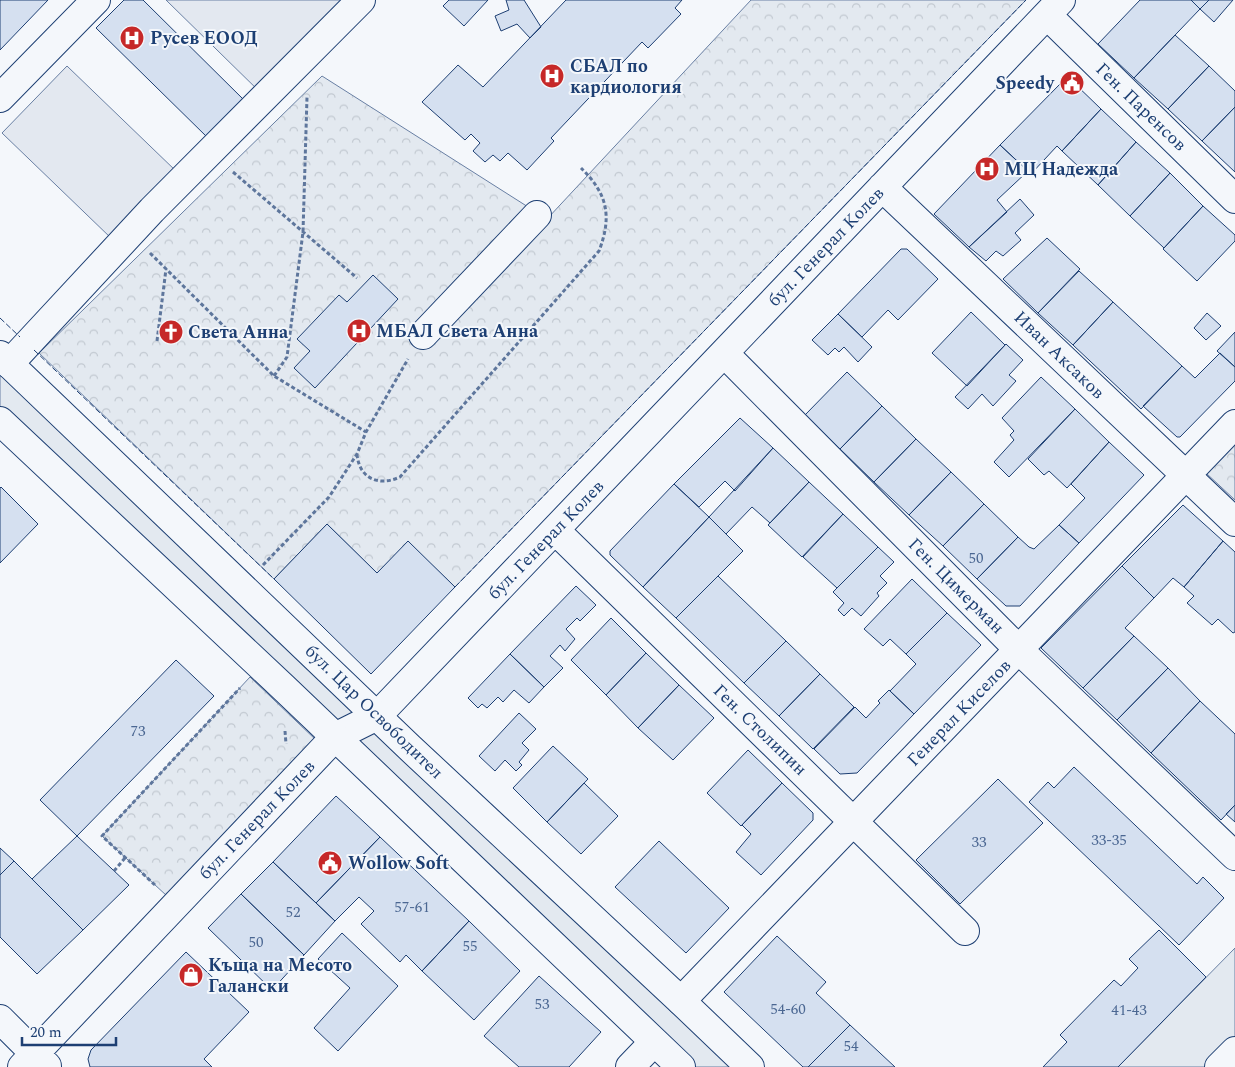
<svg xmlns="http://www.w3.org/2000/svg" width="1235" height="1067" font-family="Spectral,serif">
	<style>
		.green { fill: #e3e9f0; stroke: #687fa3 }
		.forest { fill: url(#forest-crowns); stroke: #687fa3 }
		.parking { fill: #e3e8f0; stroke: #687fa3 }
		.building { fill: #d5e0f0; stroke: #1d3f73 }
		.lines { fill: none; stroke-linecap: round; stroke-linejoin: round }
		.minor-casing { stroke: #1d3f73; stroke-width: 30 }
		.major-casing { stroke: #1d3f73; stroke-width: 30 }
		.path { stroke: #5e769c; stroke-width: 3; stroke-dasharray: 4 2.5; stroke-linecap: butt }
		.minor { stroke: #f4f7fb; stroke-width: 28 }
		.major { stroke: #f4f7fb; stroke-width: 28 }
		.fence { stroke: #1d3f73; stroke-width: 1; stroke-dasharray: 6 2.5; stroke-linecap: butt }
		.labels { text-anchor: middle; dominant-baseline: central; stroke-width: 4; stroke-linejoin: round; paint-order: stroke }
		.number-label { font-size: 15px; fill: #4b6792 }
		.poi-label { font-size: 18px; font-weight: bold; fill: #1d3f73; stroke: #f4f7fb; text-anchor: start }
		.street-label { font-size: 18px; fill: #1d3f73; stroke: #f4f7fb }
	</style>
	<defs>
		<pattern id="forest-crowns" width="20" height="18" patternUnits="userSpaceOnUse" patternTransform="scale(1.25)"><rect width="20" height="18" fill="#e3e9f0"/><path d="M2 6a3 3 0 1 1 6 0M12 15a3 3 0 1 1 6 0" fill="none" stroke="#c2c9d1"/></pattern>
	</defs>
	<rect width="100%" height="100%" fill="#f4f7fb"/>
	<!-- green -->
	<path class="green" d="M0,355l750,712h-69l-681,-646z
		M1235,948v90l-29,29h-88z"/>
	<!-- forest -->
	<path class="forest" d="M751,0h275l-571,587 -47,-45 -31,31 -50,-49 -53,55 -235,-226 283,-277 225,143z
		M1235,444v56l-29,-27z
		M250,677l67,64 -150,155 -65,-60z"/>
	<!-- parking -->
	<path class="parking" d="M166,0h195l-96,97z
		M67,66l110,106 -65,67 -110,-106z"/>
	<!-- building -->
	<path class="building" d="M0,0h48l-48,50z
		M124,0h19l103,102 -37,37 -113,-111z
		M449,0h39l-24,26 -21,-20z
		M506,0h18l17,27 -11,11 -13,-14 -16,7 -6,-15 14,-6z
		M566,0h116l-7,8 6,6 -33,34 -6,-6 -91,96 3,3 -27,29 -19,-17 -8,8 -7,-6 -8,7 -12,-11 7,-8 -9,-9 -6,6 -43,-38 36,-37 25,22z
		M1140,0h51l9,9 -66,69 -36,-34z
		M1191,0h18l-9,9z
		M1209,0h24l-19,22 -14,-13z
		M1175,35l34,31 -41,43 -34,-31z
		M1209,66l26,25v16l-33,34 -34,-32z
		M1072,81l29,28 -39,42 -5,-5 -26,28 -31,-29 61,-62z
		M1235,107v65l-33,-31z
		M1101,109l35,33 -38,43 -36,-34z
		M1136,142l34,31 -40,43 -32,-31z
		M1000,145l28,26 -31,29 10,12 -38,35 -35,-33z
		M1170,173l33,33 -39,42 -34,-32z
		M1020,199l14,16 -19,18 6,7 -18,16 -7,-5 -10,10 -17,-14z
		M1203,206l32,29v6l-38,40 -34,-32z
		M1047,238l33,31 -42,44 -35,-34z
		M901,249h6l31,30 -40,41 -10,-10 -26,27 -24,-23z
		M1079,271l34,31 -40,43 -35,-32z
		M373,275l25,24 -83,89 -21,-20 16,-17 -13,-12 42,-44 8,7z
		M1113,302l69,64 -41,43 -68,-64z
		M971,312l34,33 -38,41 -35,-33z
		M1207,313l14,13 -15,14 -12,-12z
		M838,314l34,33 -14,15 -14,-15 -5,5 -4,-4 -7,7 -16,-15z
		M1235,332v35l-18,-16z
		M1006,344l17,16 -14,15 7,6 -23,25 -11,-12 -14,15 -13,-12z
		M1220,353l15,14v14l-55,56h-3l-34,-31 39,-40 13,12z
		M847,372l35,34 -42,43 -35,-34z
		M1041,377l34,32 -66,68 -15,-15 20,-22 -4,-5 4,-4 -12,-13z
		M882,406l34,33 -42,43 -34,-33z
		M1075,409l34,33 -42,46 -18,-17 -5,4 -16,-16z
		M740,418l33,30 -38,43 -10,-10 -26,26 -25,-23z
		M916,439l35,33 -42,43 -35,-33z
		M1109,442l35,33 -65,68 -20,-18 26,-27 -14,-14z
		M773,448l36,34 -39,41 -18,-16 -26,27 -17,-17z
		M951,472l33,32 -41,42 -34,-31z
		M809,482l34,32 -41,43 -34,-32z
		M674,484l35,33 -66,70 -33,-32v-4z
		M1,487l37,37 -38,39v-75z
		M984,504l34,33 -41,42 -34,-33z
		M1183,505l40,36 -39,46 -11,-9 -19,20 -32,-32z
		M843,514l35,33 -41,41 -34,-31z
		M709,517l34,34 -67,67 -33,-31z
		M327,524l50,49 31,-32 47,46 -84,87 -97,-95z
		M1059,525l20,18 -59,63h-14l-29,-27 41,-42 11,10 5,2z
		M1223,541l12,11v80l-2,1 -15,-14 -6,6 -25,-22 7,-7 -10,-9z
		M878,547l16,15 -14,14 7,7 -10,10 2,3 -18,20 -9,-8 -8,8 -6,-6 6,-7 -11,-11z
		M1122,566l32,32 -29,30 9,8 -51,52 -42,-40z
		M718,576l68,65 -42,42 -68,-65z
		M912,579l35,34 -41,41 -16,-15 -7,7 -19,-17z
		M576,586l20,19 -16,16 -3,-3 -11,11 9,10 -10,12 -5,-6 -10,11 13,12 -19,19 -34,-33z
		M947,613l34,32 -67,69 -24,-23 26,-27 -10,-10z
		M611,618l35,35 -40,42 -35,-35z
		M1134,636l34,32 -51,52 -34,-32z
		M786,641l34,33 -41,42 -35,-33z
		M646,653l33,32 -41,43 -32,-33z
		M510,654l34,33 -15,16 -15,-13 -11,12 -5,-5 -11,11 -5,-4 -4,4 -10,-10z
		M176,660l38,36 -137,140 -37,-36z
		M1168,668l32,33 -49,52 -34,-33z
		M820,674l34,33 -41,42 -34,-33z
		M679,685l35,33 -41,42 -35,-32z
		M889,690l25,24 -57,59 -17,1 -26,-25 41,-42 11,11 14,-15 -2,-2z
		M1200,701l35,33v71l-14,15 -70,-67z
		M519,713l17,16 -14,14 7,7 -10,12 3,3 -6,6 -11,-11 -10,11 -16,-15z
		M553,746l35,33 -41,43 -34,-34z
		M748,750l34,33 -41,43 -34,-33z
		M1074,767l123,117 6,-7 21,21 -45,47 -150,-143 19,-20 6,6z
		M998,779l45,44 -83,81 -44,-44z
		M584,783l34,33 -37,38 -34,-32z
		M782,783l31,30v7l-52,55 -25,-23 15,-18 -9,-9z
		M336,796l44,41 -64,66 -43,-41z
		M1235,805v17l-9,-8z
		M77,836l52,49 -46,45 -51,-51z
		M380,837l89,84 -47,50 -16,-16 -6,7 -39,-38 13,-13 -15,-14 -24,24 -19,-18z
		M659,841l70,67 -43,45 -71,-66z
		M0,848l14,13 -14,14z
		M14,861l69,69 -46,44 -37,-37v-62z
		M273,862l62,59 -31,34 -63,-61z
		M241,894l63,61 -32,35 -64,-62z
		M469,921l51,50 -46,49 -52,-49z
		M1159,930l47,47 -88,90h-75l24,-25 -7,-7 54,-55 7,6 17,-18 -9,-9z
		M342,933l56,53 -60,65 -24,-23 36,-40 -32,-29z
		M777,936l49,46 -10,11 34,32 -42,42h-5l-79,-75z
		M186,952l63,60 -45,47 8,8h-122l-2,-8 3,-9z
		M539,976l62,56 -32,35h-50l-35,-31z
		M850,1025l45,42h-87z"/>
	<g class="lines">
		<defs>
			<path id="minor" d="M1047,15l188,184
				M0,98l96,-98
				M882,187l353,335
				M423,335l114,-120
				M724,353l295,297 216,206
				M9,364l143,-154 209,-210
				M555,530l410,401
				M681,1001l554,-577
				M0,1019l47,47
				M22,1067l313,-330 42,-21 684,-716
				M630,1067l24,-25
				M1219,1067l16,-16"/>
			<path id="major" d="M0,355l409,392 272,254 69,66
				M0,421l284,267 397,379"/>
		</defs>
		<!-- minor casing -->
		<use href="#minor" class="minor-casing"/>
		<!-- major casing -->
		<use href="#major" class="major-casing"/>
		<!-- path -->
		<path class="path" d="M233,172l124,106
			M150,253l124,123 92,56
			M157,341l9,-72
			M274,376l13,-19 16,-125 4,-135
			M357,454c2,24 21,33 43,23l199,-226c13,-34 9,-57 -18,-83
			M263,565l66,-68 28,-43 9,-22 42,-73
			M285,731l1,13
			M114,871l11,-13
			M155,885l-53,-49 138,-148"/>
		<!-- minor -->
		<use href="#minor" class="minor"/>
		<!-- major -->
		<use href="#major" class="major"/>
		<!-- fence -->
		<path class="fence" d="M0,318l20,19
			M34,350l240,229
			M455,587l571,-587"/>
	</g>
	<!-- icons -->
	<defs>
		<symbol id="hospital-disc" viewBox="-11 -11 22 22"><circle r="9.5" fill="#c62828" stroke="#f4f7fb"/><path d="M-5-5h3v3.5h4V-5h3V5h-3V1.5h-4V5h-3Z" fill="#fff"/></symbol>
		<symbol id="civic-disc" viewBox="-11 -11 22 22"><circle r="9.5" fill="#c62828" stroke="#f4f7fb"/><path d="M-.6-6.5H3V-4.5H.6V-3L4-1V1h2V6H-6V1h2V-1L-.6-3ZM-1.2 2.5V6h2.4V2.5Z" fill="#fff"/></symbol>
		<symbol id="church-disc" viewBox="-11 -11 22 22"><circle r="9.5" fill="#c62828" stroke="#f4f7fb"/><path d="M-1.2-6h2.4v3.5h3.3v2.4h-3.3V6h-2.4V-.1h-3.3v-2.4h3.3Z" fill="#fff"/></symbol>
		<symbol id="shop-disc" viewBox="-11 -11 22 22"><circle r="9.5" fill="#c62828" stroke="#f4f7fb"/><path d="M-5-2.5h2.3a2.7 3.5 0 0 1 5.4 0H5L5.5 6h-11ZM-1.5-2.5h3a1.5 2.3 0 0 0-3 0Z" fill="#fff"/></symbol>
	</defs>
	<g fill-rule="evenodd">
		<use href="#hospital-disc" x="118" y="24" width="28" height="28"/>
		<use href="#hospital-disc" x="538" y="62" width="28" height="28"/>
		<use href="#civic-disc" x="1058" y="69" width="28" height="28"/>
		<use href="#hospital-disc" x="973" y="155" width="28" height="28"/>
		<use href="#hospital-disc" x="345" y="317" width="28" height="28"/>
		<use href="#church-disc" x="157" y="318" width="28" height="28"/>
		<use href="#civic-disc" x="316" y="849" width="28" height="28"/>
		<use href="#shop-disc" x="177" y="961" width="28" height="28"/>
	</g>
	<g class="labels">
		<!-- number labels -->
		<g class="number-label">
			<text x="976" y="558">50</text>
			<text x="138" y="731">73</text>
			<text x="1109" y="840">33-35</text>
			<text x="979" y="842">33</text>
			<text x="412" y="907">57-61</text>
			<text x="293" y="912">52</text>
			<text x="256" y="942">50</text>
			<text x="470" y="946">55</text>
			<text x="542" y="1004">53</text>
			<text x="788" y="1009">54-60</text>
			<text x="1129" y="1010">41-43</text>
			<text x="851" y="1046">54</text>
		</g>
		<!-- poi labels -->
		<g class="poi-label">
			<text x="150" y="38">Русев ЕООД</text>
			<text x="570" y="66">СБАЛ по<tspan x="570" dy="21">кардиология</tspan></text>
			<text x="1054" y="83" text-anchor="end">Speedy</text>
			<text x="1004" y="169">МЦ Надежда</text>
			<text x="376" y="331">МБАЛ Света Анна</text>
			<text x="188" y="332">Света Анна</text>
			<text x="348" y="863">Wollow Soft</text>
			<text x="208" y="965">Къща на Месото<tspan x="208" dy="21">Галански</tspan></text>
		</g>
		<!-- street labels -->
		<g class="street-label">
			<text transform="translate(1141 107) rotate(44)">Ген. Паренсов</text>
			<text transform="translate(826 247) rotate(-46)">бул. Генерал Колев</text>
			<text transform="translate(1059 355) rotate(44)">Иван Аксаков</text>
			<text transform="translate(546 540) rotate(-46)">бул. Генерал Колев</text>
			<text transform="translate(956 586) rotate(45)">Ген. Цимерман</text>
			<text transform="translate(374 712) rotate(44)">бул. Цар Освободител</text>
			<text transform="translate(959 713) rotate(-46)">Генерал Киселов</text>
			<text transform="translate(760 730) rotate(44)">Ген. Столипин</text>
			<text transform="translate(257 820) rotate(-46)">бул. Генерал Колев</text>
		</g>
	</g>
	<!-- scale -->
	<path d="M22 1037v8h94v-8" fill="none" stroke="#1d3f73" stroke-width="2.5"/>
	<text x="30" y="1037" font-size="15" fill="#1d3f73" stroke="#f4f7fb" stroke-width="4" paint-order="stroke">20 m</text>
</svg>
